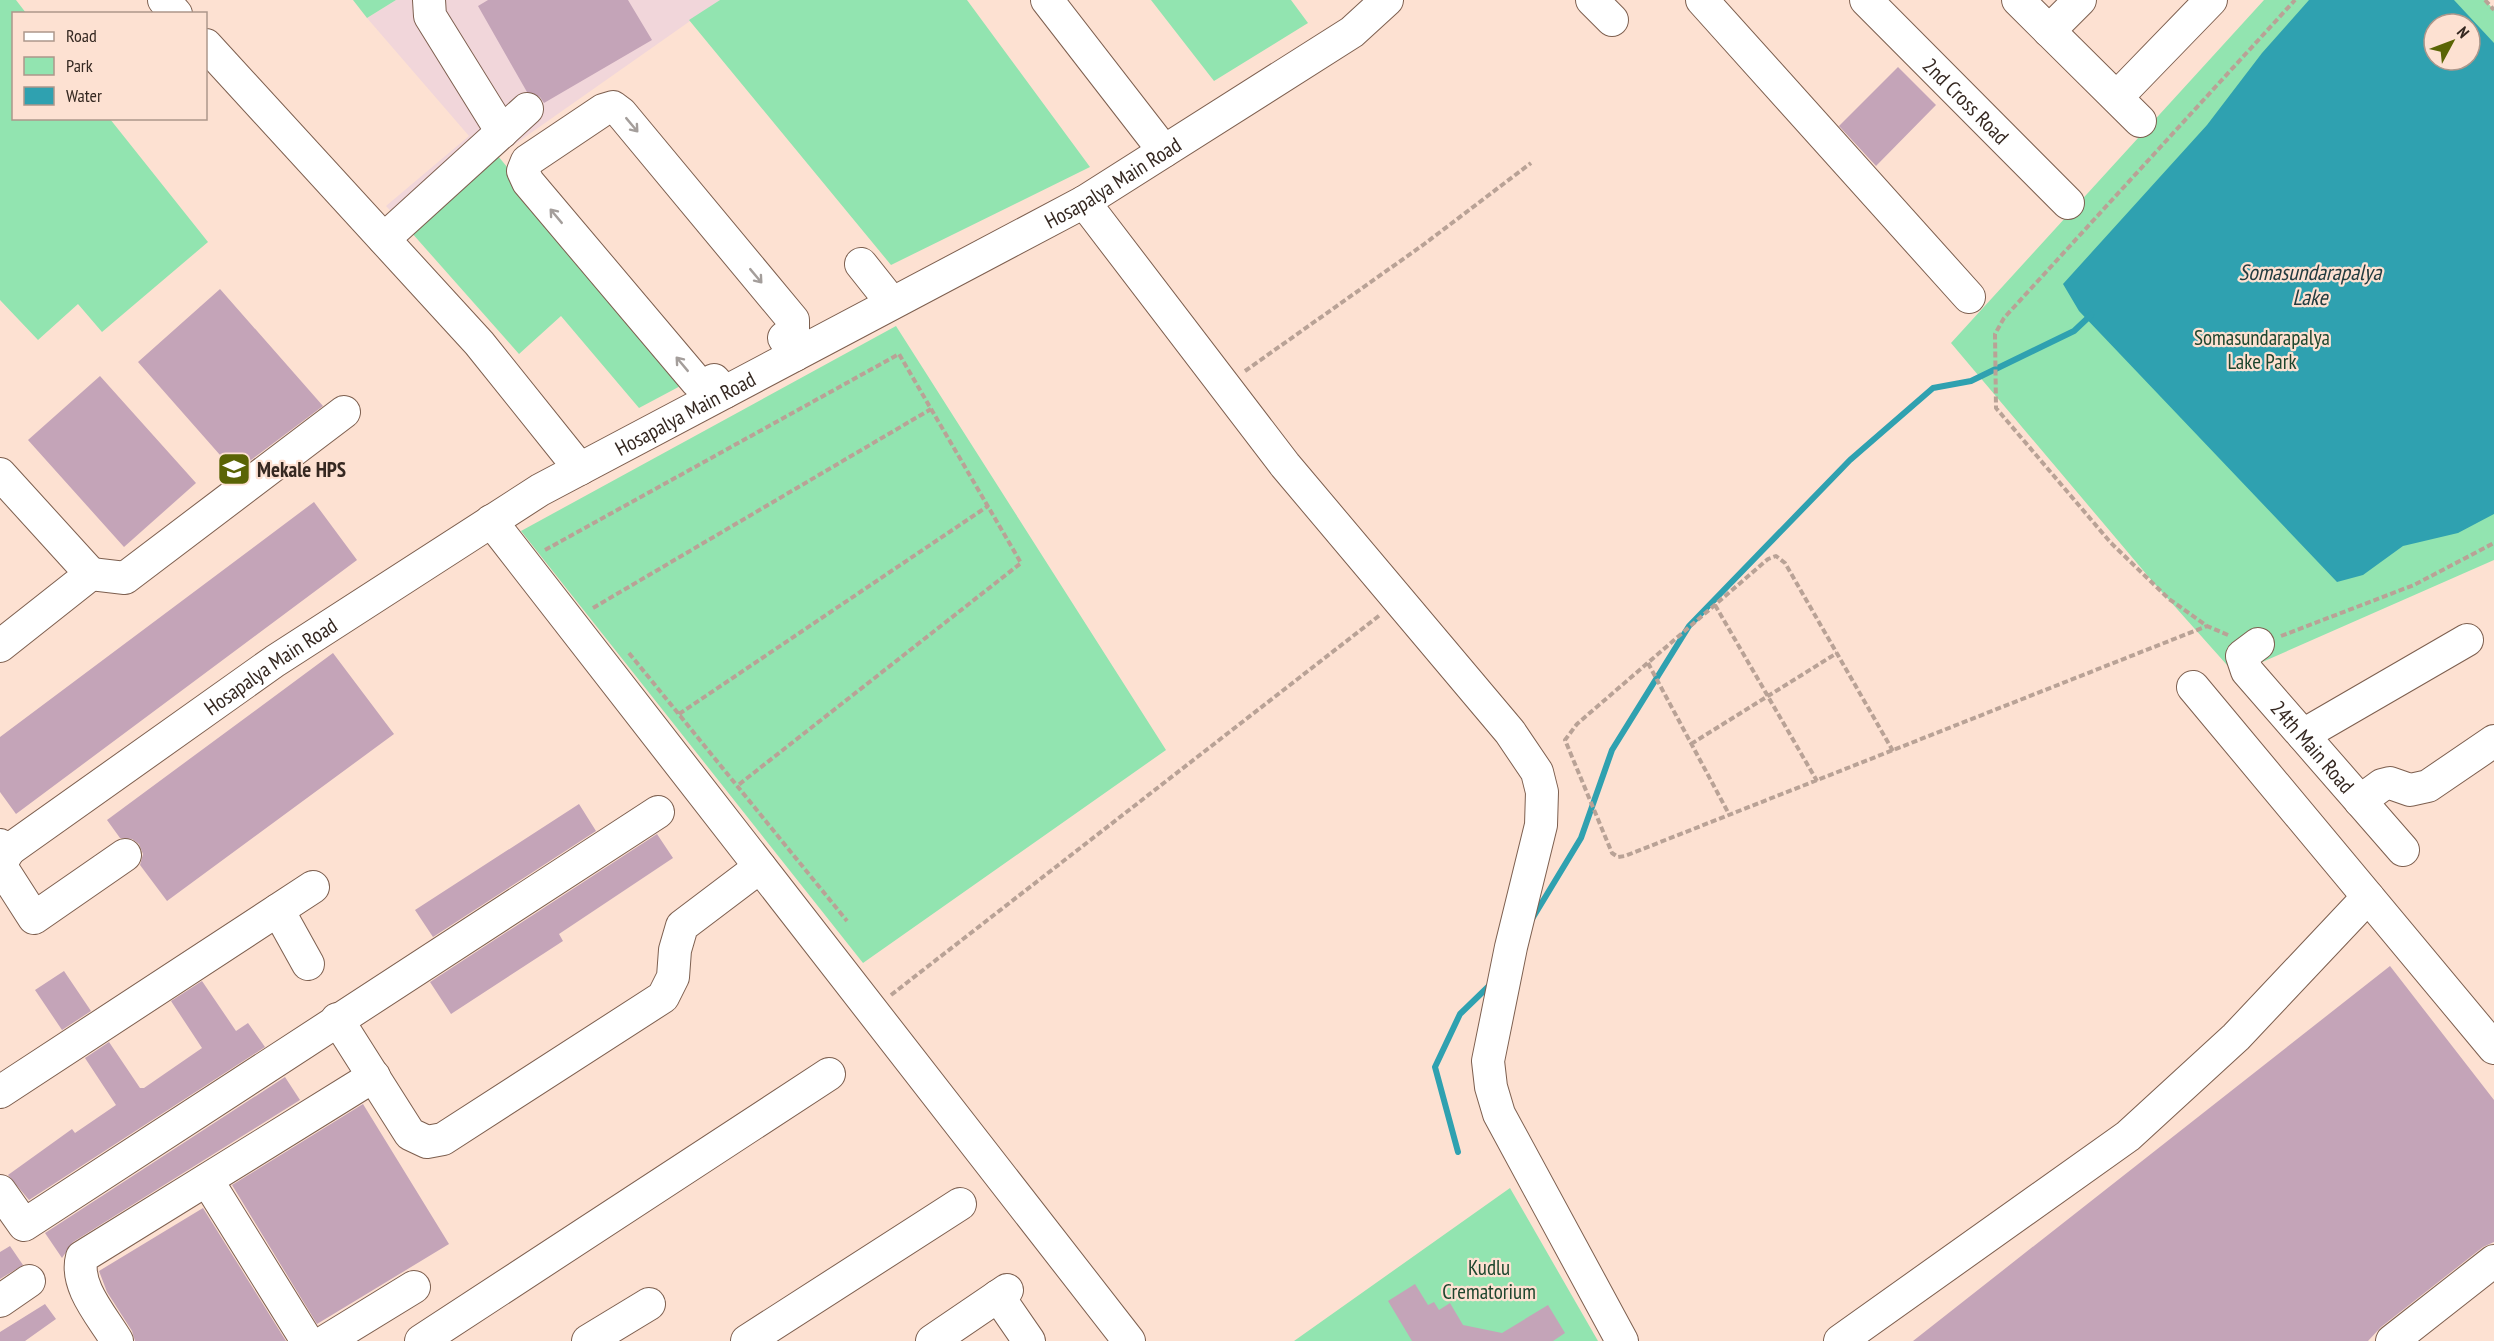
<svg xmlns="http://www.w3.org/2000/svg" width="2494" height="1341" font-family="'PT Sans Narrow',sans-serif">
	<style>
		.industrial { fill: #f1d6da }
		.green { fill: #92e4b0; fill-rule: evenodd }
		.water { fill: #2fa1b0; fill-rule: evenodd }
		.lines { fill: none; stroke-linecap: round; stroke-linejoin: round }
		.stream { stroke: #2fa1b0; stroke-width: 6 }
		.building { fill: #c4a4b8 }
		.minor-casing { stroke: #7d5f4f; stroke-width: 34 }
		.path { stroke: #b9a296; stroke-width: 4; stroke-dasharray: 6 3; stroke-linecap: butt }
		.minor { stroke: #fff; stroke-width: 32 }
		.oneway { stroke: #a49e9b }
		.labels { text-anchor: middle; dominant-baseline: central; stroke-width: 4.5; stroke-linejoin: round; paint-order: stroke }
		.street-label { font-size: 21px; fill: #352821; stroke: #fde1d2 }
		.park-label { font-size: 21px; fill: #1e462e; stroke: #fde1d2 }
		.poi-label { font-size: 21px; font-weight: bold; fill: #352821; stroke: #fde1d2; text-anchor: start }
		.water-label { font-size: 22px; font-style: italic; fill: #233c40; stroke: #fde1d2 }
	</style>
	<rect width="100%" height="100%" fill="#fde1d2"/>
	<!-- industrial -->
	<path class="industrial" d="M396,0h324l-222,156 -87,76 -25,-26 83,-70 -102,-118z"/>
	<!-- green -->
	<path class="green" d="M0,0h16l10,13 -12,1v104l96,1 98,123 -106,90 -24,-28 -40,36 -38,-40z
		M353,0h43l-29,18z
		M720,0h247l123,167 -199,98 -202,-245z
		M1151,0h140l17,23 -94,58z
		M2264,0h221l9,10v550l-259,114 -82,-92 -202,-239zM2434,24h36v36h-36z
		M498,156l188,227 -47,25 -78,-92 -42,38 -108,-122z
		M896,326l270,424 -303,213 -342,-432z
		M1510,1188l88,153h-304z"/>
	<!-- water -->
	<path class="water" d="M2309,0h145l40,43v471l-36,19 -55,13 -40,29 -26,7 -258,-271 -16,-27 144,-159 55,-72zM2434,24h36v36h-36z"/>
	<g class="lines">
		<!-- stream -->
		<path class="stream" d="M1532,919l49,-81 31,-88 77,-124 161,-166 83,-72 38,-7 103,-50 17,-16
			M1458,1152l-23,-85 25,-53 32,-31"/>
	</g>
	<!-- building -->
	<path class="building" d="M488,0h140l24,40 -108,63 -4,-6 -13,-5 -49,-86z
		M1898,67l38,38 -60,61 -37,-40z
		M220,289l103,117 -88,66 -97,-110z
		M100,376l96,107 -72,64 -96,-107z
		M314,502l43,58 -341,254 -16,-22v-55z
		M333,653l61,81 -227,167 -27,-36 3,-11 -4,-10 -7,-5 -12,-1 -13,-18z
		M579,804l17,27 -163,106 -18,-27z
		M657,834l16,24 -114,76 4,7 -112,73 -21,-32z
		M2390,966l104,134v142l-11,5 -102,80 -13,14h-455z
		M64,971l27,40 -29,19 -27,-40z
		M202,981l34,50 12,-8 17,24 -236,153 -21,-25 64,-46 3,4 41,-28 -31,-47 24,-16 31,46h4l58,-40 -31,-47z
		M285,1077l15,23 -227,142 -11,16 -17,-25z
		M363,1104l86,140 -132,80 -85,-139z
		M203,1208l83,133h-151l-3,-10 -25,-39 -8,-21z
		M10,1246l13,19 -23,14v-27z
		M1415,1284l13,21 6,-3 5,8 11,-7 13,22 39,8 46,-28 17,28 -12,8h-141l-24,-40z
		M45,1304l11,15 -31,22h-25v-9z"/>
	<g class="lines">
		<defs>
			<g id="minor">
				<path d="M164,0l12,14"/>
				<path d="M429,0l1,16 72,116"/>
				<path d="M1047,0l117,151"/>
				<path d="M1592,0l20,20"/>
				<path d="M1702,0l267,297"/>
				<path id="s1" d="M1866,0l202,203"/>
				<path d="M2018,0l122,121"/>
				<path d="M2049,31l31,-31"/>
				<path d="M206,45l273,298 101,126"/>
				<path d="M2118,96l93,-96"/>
				<path d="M1084,202l201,263 225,267 27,40 5,20 -1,33 -30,122 -23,114 3,26 8,27 123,227"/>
				<path d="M384,239l143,-130"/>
				<path d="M861,264l31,39"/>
				<path d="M725,392l-11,-12 -10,5 -7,-3 -169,-200 -5,-11 4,-10 76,-51 10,-3 8,6 172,207v10l-9,8 11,17"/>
				<path d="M0,474l91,100 -91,72"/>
				<path d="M491,521l638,820"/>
				<path d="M91,574l34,4 219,-166"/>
				<path id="s2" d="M2258,644l-16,12 5,15 156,179"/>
				<path d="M2193,687l301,361"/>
				<path d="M2303,735l164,-95"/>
				<path d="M2360,801l22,-16 8,-2 20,7 18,-4 66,-45"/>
				<path id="s3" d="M0,845l9,5 266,-189 265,-171 544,-288 268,-170 35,-32"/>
				<path d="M9,850l-9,15 34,53 91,-63"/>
				<path d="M278,910l30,54"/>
				<path d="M337,1019l73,115 17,8 16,-3 220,-142 10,-20 2,-27 7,-24 78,-59"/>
				<path d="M0,1092l313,-205"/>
				<path d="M207,1180l100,161"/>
				<path d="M0,1191l24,34 634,-413"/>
				<path d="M998,1296l31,45"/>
				<path d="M0,1301l29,-20"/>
				<path d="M117,1341c-14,-24 -43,-55 -35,-84l292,-181"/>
				<path d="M326,1341l88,-54"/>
				<path d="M421,1341l408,-267"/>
				<path d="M588,1341l61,-37"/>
				<path d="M747,1341l213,-137"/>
				<path d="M932,1341l75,-51"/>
				<path d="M1840,1341l288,-205 108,-99 132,-140"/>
				<path d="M2392,1341l102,-80"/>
			</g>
		</defs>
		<!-- minor casing -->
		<use href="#minor" class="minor-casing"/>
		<!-- path -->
		<path class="path" d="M2485,0l9,10
			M1245,371l178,-126 108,-82
			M545,550l354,-196 122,209 -284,223
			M1715,605l102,176
			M593,608l338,-199
			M2228,635l-21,-9 -38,-27 -58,-56 -115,-135 -1,-74 9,-16 291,-318
			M2281,636l133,-51 80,-42
			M629,653l218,268
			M1648,663l82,153
			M679,714l309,-208
			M1691,744l146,-91
			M1893,751l-108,-188 -9,-7 -8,3 -191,165 -12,16 47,113 6,4 7,-1 582,-230
			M891,995l489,-380"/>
		<!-- minor -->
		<use href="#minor" class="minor"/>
	</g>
	<!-- one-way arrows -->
	<defs><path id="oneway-shaft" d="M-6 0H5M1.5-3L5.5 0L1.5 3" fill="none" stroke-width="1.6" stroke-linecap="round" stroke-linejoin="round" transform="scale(1.5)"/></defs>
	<g class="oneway">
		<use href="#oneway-shaft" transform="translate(632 125) rotate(50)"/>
		<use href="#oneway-shaft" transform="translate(556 216) rotate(-130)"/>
		<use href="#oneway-shaft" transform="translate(756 276) rotate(50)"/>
		<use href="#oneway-shaft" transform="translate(682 364) rotate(-130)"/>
	</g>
	<!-- icons -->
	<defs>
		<symbol id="school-square" viewBox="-11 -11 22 22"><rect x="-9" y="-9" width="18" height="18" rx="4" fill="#5a6405" stroke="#fde1d2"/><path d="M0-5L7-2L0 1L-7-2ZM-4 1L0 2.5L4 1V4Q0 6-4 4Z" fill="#fff"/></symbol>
	</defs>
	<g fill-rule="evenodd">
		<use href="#school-square" x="215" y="450" width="38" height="38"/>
	</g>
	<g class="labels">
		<!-- street labels -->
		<g class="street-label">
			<text stroke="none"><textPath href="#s1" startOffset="142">2nd Cross Road</textPath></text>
			<text stroke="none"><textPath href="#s3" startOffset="1302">Hosapalya Main Road</textPath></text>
			<text stroke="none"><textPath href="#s3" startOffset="816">Hosapalya Main Road</textPath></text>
			<text stroke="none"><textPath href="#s3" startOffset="330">Hosapalya Main Road</textPath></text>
			<text stroke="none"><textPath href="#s2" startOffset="136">24th Main Road</textPath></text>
		</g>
		<!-- park labels -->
		<g class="park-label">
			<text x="2262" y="337">Somasundarapalya<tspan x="2262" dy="24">Lake Park</tspan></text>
			<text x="1489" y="1267">Kudlu<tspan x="1489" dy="24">Crematorium</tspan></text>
		</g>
		<!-- poi labels -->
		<g class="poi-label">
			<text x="257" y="469">Mekale HPS</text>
		</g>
		<!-- water labels -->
		<g class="water-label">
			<text x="2310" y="272">Somasundarapalya<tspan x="2310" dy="25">Lake</tspan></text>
		</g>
	</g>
	<!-- legend -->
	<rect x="12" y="12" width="195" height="108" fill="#fde1d2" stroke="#ad978b" stroke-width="1.5"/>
	<rect x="24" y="32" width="30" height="9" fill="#ffffff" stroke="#ad978b" stroke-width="1.5"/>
	<text x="66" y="42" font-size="18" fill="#352821">Road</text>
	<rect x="24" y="57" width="30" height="18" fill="#92e4b0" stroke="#ad978b" stroke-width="1.5"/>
	<text x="66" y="72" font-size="18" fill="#352821">Park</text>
	<rect x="24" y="87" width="30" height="18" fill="#2fa1b0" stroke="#ad978b" stroke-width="1.5"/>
	<text x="66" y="102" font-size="18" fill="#352821">Water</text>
	<!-- north arrow -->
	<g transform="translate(2452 42) rotate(49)"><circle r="28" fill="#fde1d2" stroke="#ad978b" stroke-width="1.5"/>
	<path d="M0-4.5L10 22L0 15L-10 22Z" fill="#5a6405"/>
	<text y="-9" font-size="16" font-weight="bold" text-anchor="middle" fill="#352821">N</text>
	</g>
</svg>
